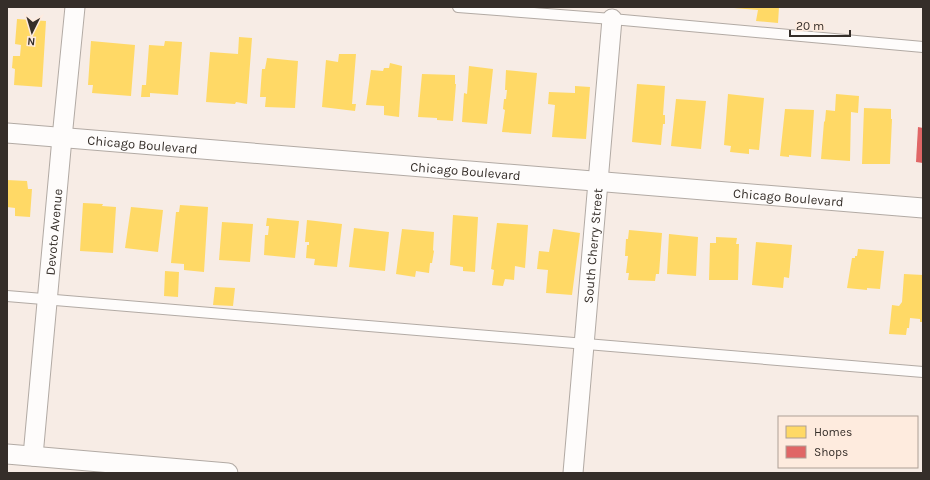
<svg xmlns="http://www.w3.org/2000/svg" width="930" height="480" font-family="Karla,sans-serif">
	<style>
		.homes { fill: #ffd966 }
		.shops { fill: #e06666 }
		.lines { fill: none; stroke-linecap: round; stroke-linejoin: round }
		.service-casing { stroke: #b2aaa4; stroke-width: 12 }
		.minor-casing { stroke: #b2aaa4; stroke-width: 21 }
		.service { stroke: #fefcfb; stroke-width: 10 }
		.minor { stroke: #fefcfb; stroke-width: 19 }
		.labels { text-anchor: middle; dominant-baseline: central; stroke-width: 4; stroke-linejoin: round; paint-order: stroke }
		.street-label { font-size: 13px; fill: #352e29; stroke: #feebde }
	</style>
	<rect width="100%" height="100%" fill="#f7ece5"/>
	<!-- homes -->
	<path class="homes" d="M734,7h45l-1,16 -22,-2 2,-11 -24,-2z
		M17,19l29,2 -4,66 -28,-2 1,-16 -3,-1 1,-12h7l1,-11 -6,-1z
		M239,37l13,1 -5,66 -11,-2 -1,2 -29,-2 4,-50 28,2z
		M91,41l44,4 -4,51 -39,-3 1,-8h-5z
		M165,41l17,1 -4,53 -28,-2v4h-9l1,-12h4l3,-40 15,1z
		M339,54h17l-4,50h4l-1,7 -33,-4 4,-47 12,2z
		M267,58l31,3 -3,47 -30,-1 1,-10h-6l2,-28h3z
		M390,63l12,3 -3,51 -15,-2v-9l-18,-1 5,-35 12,1 1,-3h5z
		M469,66l24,3 -6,55 -25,-2 2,-29 3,1z
		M506,70l31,3 -6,61 -29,-2 3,-22 -2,-1 1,-10h2l1,-9h-2z
		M422,74l33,1v9h1l-3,37 -16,-1v-2l-19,-1z
		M637,84l28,2 -2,29h2v9h-2l-2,21 -29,-3z
		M575,86l15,1 -4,52 -34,-2 3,-32 -7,-1 1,-12 26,1z
		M728,94l36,4 -5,52 -10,-1v5l-19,-2 1,-6 -7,-1z
		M836,94l23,2 -1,17 -7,-1 -1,49 -29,-2 3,-37 1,-1 1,-11 9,1z
		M676,99l30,2 -5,48 -30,-3z
		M864,108l27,1v10h1l-2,45h-28z
		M785,109l29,1 -3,47 -22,-2v2l-9,-1z
		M7,180l20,1 1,8h4l-2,28 -15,-1v-8l-8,-1z
		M83,203l20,1 -1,2 14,1 -3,46 -33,-2z
		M180,205l28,2 -4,65 -20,-2v-6l-13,-1 5,-51h3z
		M131,207l32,3 -5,42 -33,-4z
		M453,215l25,2 -3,55 -12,-1v-4l-13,-2z
		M267,218l32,3 -4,37 -31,-3 1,-20h3l1,-9h-3z
		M307,220l35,4 -5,43 -23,-2 1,-6 -9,-1 1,-13h2v-3h-4z
		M222,222l31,2 -3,38 -31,-2z
		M497,223l31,2 -3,43 -10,-2 -1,14 -9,-1 -2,7 -11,-1 2,-15 -3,-1z
		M354,228l35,4 -4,39 -36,-4z
		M402,229l32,3 -1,18 1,1 -2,12h-2l-1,10 -13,-2 -1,6 -19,-3z
		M553,229l27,4 -8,62 -26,-2 2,-23 -11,-1 2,-18 10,1z
		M629,230l33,3 -3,41h-3l-1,7 -27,-1 1,-7h-3l2,-17h-3l1,-17h2z
		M669,234l29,3 -2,39 -29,-2z
		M716,237l21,1 -1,6h3l-1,36h-29l1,-37h6z
		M756,242l36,3 -3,33 -5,-1 -1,11 -31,-3z
		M858,249l26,2 -4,38 -13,-1v2l-20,-2 5,-30h3v-2h2z
		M165,271l14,1 -1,25 -14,-1z
		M904,274l19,1v47h-3v-3l-10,-1 -1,10h-2l-1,7 -17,-1 3,-29 7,1 3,-4z
		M215,287l20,1 -2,18 -20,-1z"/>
	<!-- shops -->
	<path class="shops" d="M918,127l5,1v35l-7,-1z"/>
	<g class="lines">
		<defs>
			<path id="service" d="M458,7l154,12 311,28
				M7,296l916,76"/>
			<g id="minor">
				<path id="s1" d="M7,133l916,75"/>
				<path d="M7,454l221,19"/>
				<path id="s2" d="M33,456l29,-318 13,-131"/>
				<path id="s3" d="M573,473l39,-454"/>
			</g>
		</defs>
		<!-- service casing -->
		<use href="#service" class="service-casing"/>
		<!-- minor casing -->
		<use href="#minor" class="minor-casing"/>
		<!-- service -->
		<use href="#service" class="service"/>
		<!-- minor -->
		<use href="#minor" class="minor"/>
	</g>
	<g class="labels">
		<!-- street labels -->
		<g class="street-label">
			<text stroke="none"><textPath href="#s1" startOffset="136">Chicago Boulevard</textPath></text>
			<text stroke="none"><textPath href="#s1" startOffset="460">Chicago Boulevard</textPath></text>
			<text stroke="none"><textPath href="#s1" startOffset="784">Chicago Boulevard</textPath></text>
			<text stroke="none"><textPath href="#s2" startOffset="225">Devoto Avenue</textPath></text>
			<text stroke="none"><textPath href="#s3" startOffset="228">South Cherry Street</textPath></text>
		</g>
	</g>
	<!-- border -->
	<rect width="930" height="480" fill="none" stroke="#352e29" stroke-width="16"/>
	<!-- legend -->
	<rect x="778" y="416" width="140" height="52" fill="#feebde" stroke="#ae9f96"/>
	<rect x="786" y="426" width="20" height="12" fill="#ffd966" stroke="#ae9f96"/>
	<text x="814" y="436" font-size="12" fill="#352e29">Homes</text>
	<rect x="786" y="446" width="20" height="12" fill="#e06666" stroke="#ae9f96"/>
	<text x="814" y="456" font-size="12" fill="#352e29">Shops</text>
	<!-- north arrow -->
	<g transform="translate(32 32) rotate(185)" stroke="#feebde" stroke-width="3" paint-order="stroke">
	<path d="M0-3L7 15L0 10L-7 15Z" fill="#352e29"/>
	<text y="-6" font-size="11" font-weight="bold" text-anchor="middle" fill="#352e29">N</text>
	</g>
	<!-- scale -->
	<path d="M790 30v6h60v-6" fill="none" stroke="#352e29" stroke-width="2"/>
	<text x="796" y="30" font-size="12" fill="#352e29" stroke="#feebde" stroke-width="3" paint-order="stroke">20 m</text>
</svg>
